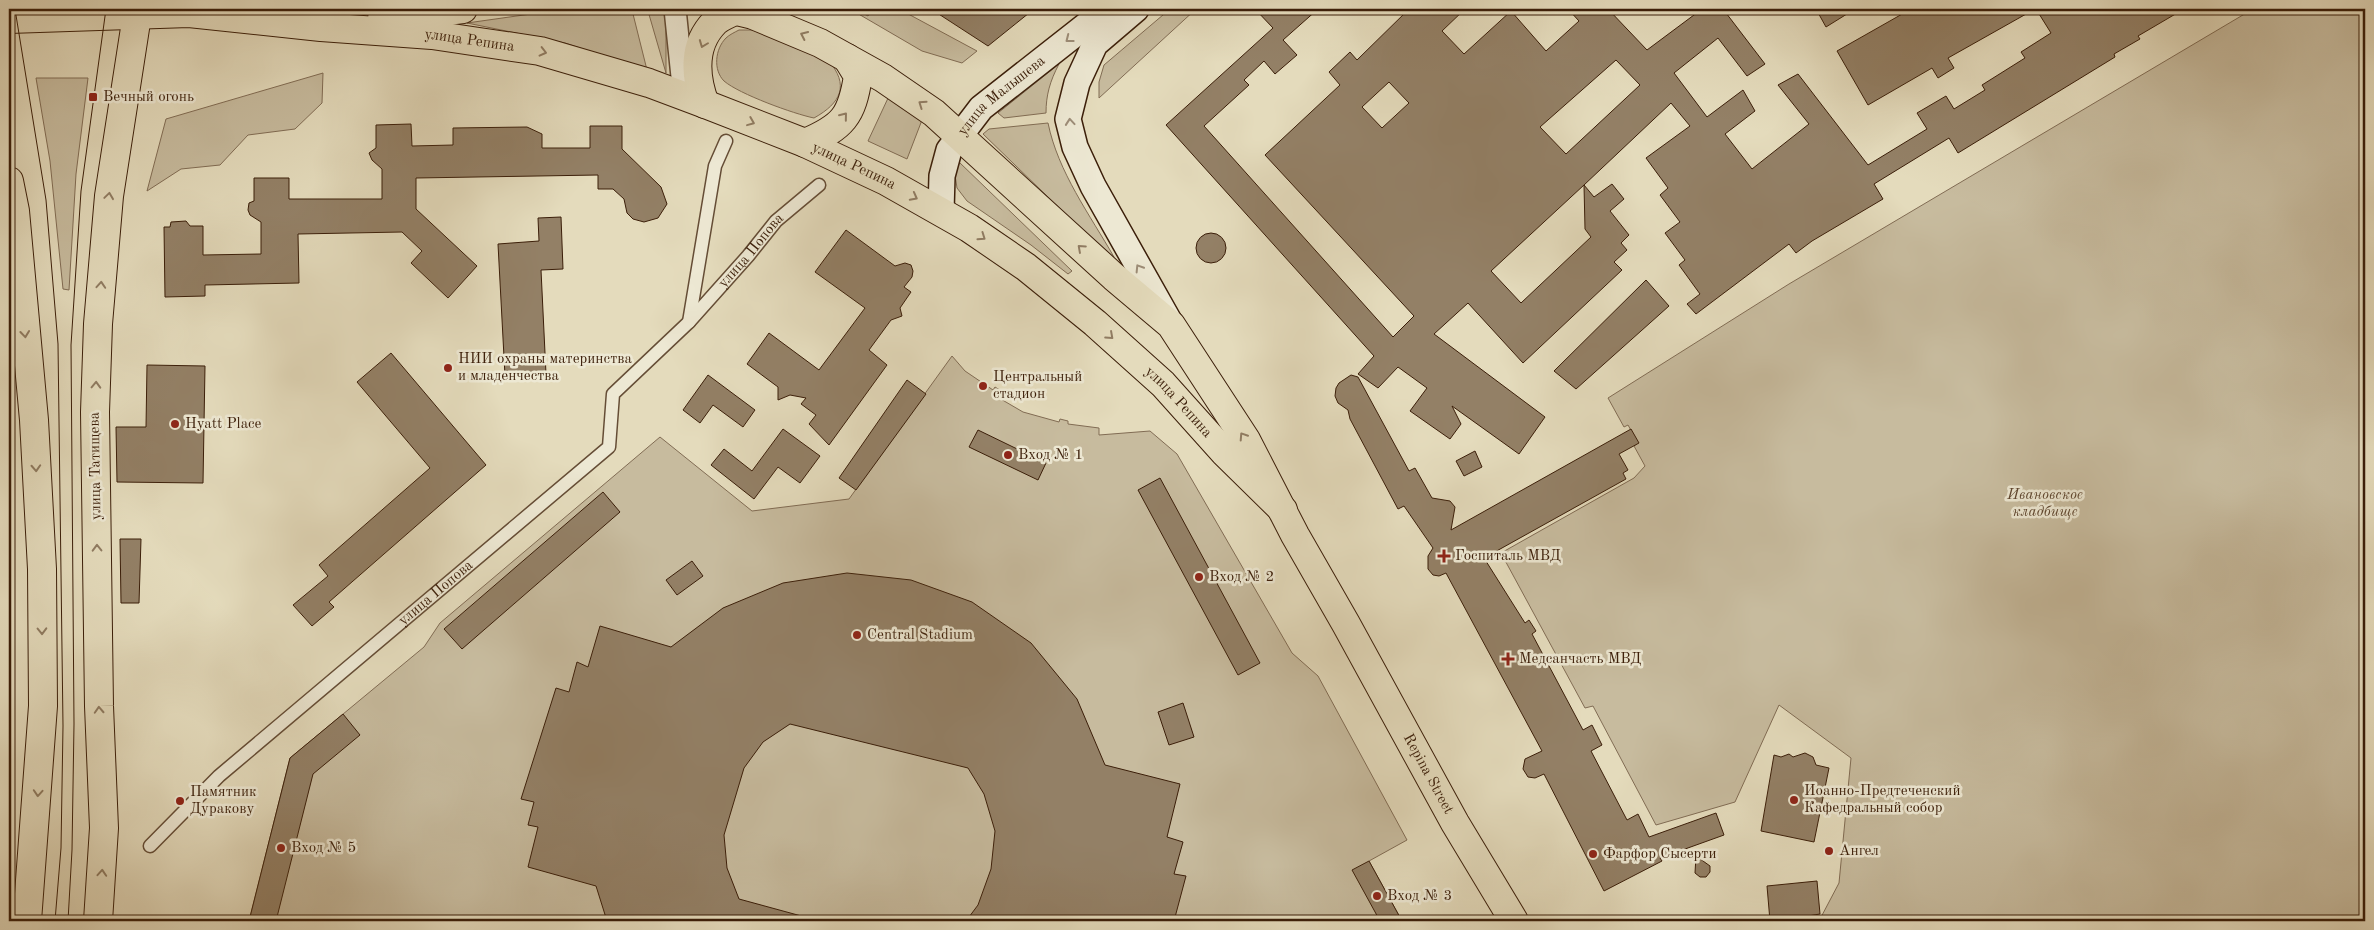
<svg xmlns="http://www.w3.org/2000/svg" width="2374" height="930" font-family="'Old Standard TT',serif">
	<style>
		.green { fill: #c7bb9e; stroke: #816c54 }
		.building { fill: #938066; stroke: #3b1e09; fill-rule: evenodd }
		.lines { fill: none; stroke-linecap: round; stroke-linejoin: round }
		.pedestrian-casing { stroke: #654d36; stroke-width: 15 }
		.tertiary-casing { stroke: #654d36; stroke-width: 24 }
		.secondary-casing { stroke: #3b1e09; stroke-width: 28 }
		.primary-casing { stroke: #3b1e09; stroke-width: 30 }
		.pedestrian { stroke: #ede8d3; stroke-width: 12 }
		.tertiary { stroke: #ede8d3; stroke-width: 21 }
		.secondary { stroke: #ede8d3; stroke-width: 25 }
		.primary { stroke: #e4dbbc; stroke-width: 28 }
		.tram { stroke: #3b1e09; stroke-width: 1 }
		.oneway { stroke: #907c62 }
		.oneway2 { stroke: #9d8d78 }
		.poi-dot { fill: #8f2418; stroke: #ede8d3; stroke-width: 2 }
		.labels { text-anchor: middle; dominant-baseline: central; stroke-width: 5; stroke-linejoin: round; paint-order: stroke }
		.street-label { font-size: 15px; fill: #3b1e09; stroke: #ede8d3 }
		.poi-label { font-size: 15px; fill: #3b1e09; stroke: #ede8d3; text-anchor: start }
		.park-label { font-size: 15px; font-style: italic; fill: #5e452e; stroke: #ede8d3 }
	</style>
	<rect width="100%" height="100%" fill="#e4dbbc"/>
	<filter id="stains"><feTurbulence type="fractalNoise" baseFrequency=".004" numOctaves="4"/><feColorMatrix values="0 0 0 0 .2 0 0 0 0 .09 0 0 0 0 .02 0 0 0 .5 -.17"/></filter>
	<radialGradient id="worn" r=".72"><stop offset=".6" stop-color="#630" stop-opacity="0"/><stop offset="1" stop-color="#630" stop-opacity=".3"/></radialGradient>
	<!-- green -->
	<path class="green" d="M850,9h5l13,7 4,-7h27l78,42 -15,12 -40,-12z
		M1170,9h26l-97,89v-16l5,-17z
		M2253,9h112v912h-546l20,-38 12,-125 -72,-53 -44,97 -79,23 -63,-119 -8,2 -84,-155 133,-75 11,-12 -11,-20 4,-3 -10,-18 -4,2 -16,-29 181,-114z
		M579,11l54,3 14,56 -82,-27 -98,-20 78,-11z
		M648,11l16,2 2,4v56z
		M739,30h14l75,30c22,25 13,43 -14,58 -20,-4 -75,-24 -90,-37 -11,-11 -9,-32 2,-43 3,-3 9,-6 13,-8z
		M1059,64c-9,17 -13,31 -13,49l-42,5 -6,-5z
		M323,73l-1,30 -27,26 -47,6 -28,30 -39,4 -34,22 19,-72z
		M36,78h52l-12,96 -7,116 -6,-1 -13,-128z
		M889,96l33,24 -15,39 -39,-18z
		M1048,123c10,49 42,92 66,134l-2,2 -129,-125 6,-5z
		M959,162l113,109 -4,3 -37,-29 -64,-44 -10,-13 -2,-13z
		M952,356l13,15 28,19 2,-3 8,5 -4,6 24,14 36,10 1,-3 8,2v3l31,4v7l51,-4 27,23 115,199 26,23 89,164 -38,21 33,60h-1153l41,-163 134,-111 16,-24 220,-186 92,74 97,-12z"/>
	<!-- building -->
	<path class="building" d="M931,9h103l-46,37z
		M1255,9h63l-35,31 14,15 -22,19 -11,-13 -20,19 5,5 -45,41 189,211 21,-21 -149,-161 75,-70 -11,-13 21,-20 7,8 52,-51h56l-23,22 22,23 47,-43 35,40 33,-30 -11,-12h40l39,41 55,-41h21l42,55 -18,12 -29,-38 -44,35 33,44 36,-27 12,21 -30,23 27,35 57,-45 -31,-39 20,-11 70,91 59,-36 -10,-16 29,-17 8,13 31,-19 -3,-5 43,-27 -4,-6 30,-19 -15,-24h148l-46,27 2,3 -26,15 1,3 -157,96 -9,-15 -75,46 9,15 -71,42 -16,12 -7,-9 -93,70 -9,-10 13,-10 -21,-29 6,-5 -20,-27 15,-11 -20,-27 8,-7 -22,-30 44,-32 -19,-23 -87,82 10,12 18,-13 12,15 -14,12 19,24 -8,8 6,7 -13,12 8,8 -99,93 -55,-60 -34,31 111,83 -26,37 -67,-48 9,18 -11,15 -40,-28 17,-23 -29,-21 -20,21 -20,-14 16,-18 -208,-231 107,-97zM1616,60l24,25 -74,69 -26,-27zM1389,82l20,21 -27,25 -20,-21zM1584,185l1,44 6,8 -70,66 -30,-32z
		M1816,9h39l-29,18z
		M1911,9h124l-87,49 6,10 -16,10 -6,-10 -64,37 -31,-54z
		M411,124l1,22 41,-1v-17l74,-1 15,7v14h48v-22h32v23l39,38 6,17 -9,14 -14,4 -11,-3 -6,-6 -3,-14 -11,-10h-15v-14l-182,3v31l61,57 -29,32 -37,-35 11,-12 -20,-19 -104,2 1,49 -94,2v11l-40,1 -1,-70h6l1,-5 15,-1 4,5h13v29l58,-1v-32l-11,-7 -2,-5 1,-7 5,-2v-23h35v21h93v-30l-10,-9 -3,-7 7,-5v-23z
		M561,217l2,52 -22,1 5,104 -41,2 -7,-132 41,-3 -1,-23z
		M846,230l49,36 10,-3 6,2 2,6 -1,6 -8,10 7,5 -11,16 2,8 -11,4 -22,30 18,15 -58,80 -20,-21 7,-9 -15,-11 5,-6 -16,-3 -12,5v-13l-31,-23 22,-31 50,37 46,-62 -50,-36z
		M1196 248a15 15 0 1 1 30 0a15 15 0 1 1-30 0Z
		M1646,280l23,26 -93,83 -22,-18z
		M391,353l95,112 -157,137 5,5 -22,19 -19,-21 35,-29 -9,-11 111,-97 -73,-86z
		M147,365l58,1 -2,117 -86,-1 -1,-55h30z
		M708,375l47,35 -12,17 -30,-22 -13,18 -17,-13z
		M1351,375l7,2 51,94 6,-3 17,30 18,3 5,6 -4,23 180,-101 8,14 -20,11 9,16 -5,3 3,6 -142,79 41,65 4,-3 7,11 -4,3 51,96 9,-5 10,20 -11,6 36,69 11,-6 11,23 67,-24 8,22 -64,23 2,3 -58,30 -60,-117 -9,4 -7,-1 -5,-8 2,-10 17,-8 -96,-178 -7,3 -6,-1 -5,-6v-13l5,-8 -29,-42 -6,3 -48,-90 -2,-9 -10,-7 -3,-7 1,-8 3,-5z
		M907,380l19,14 -70,96 -17,-12z
		M783,429l37,27 -20,27 -22,-16 -24,32 -43,-34 13,-16 28,22z
		M978,430l68,33 -8,17 -69,-33z
		M1475,451l7,16 -18,9 -8,-15z
		M1160,478l100,185 -22,12 -100,-185z
		M603,492l17,20 -158,137 -18,-20z
		M120,539h21l-2,64h-18z
		M692,561l11,15 -26,19 -11,-15z
		M847,573l64,7 61,22 59,41 46,56 28,66 75,19 -13,53 16,5 -9,32 12,2 -12,45h-208l12,-16 13,-36 4,-38 -11,-37 -16,-26 -178,-44 -27,18 -19,26 -20,67 3,33 12,31 66,18 -1,4h-197l-11,-35 -68,-19 10,-40 -10,-2 6,-23 -13,-3 35,-111 13,4 8,-30 11,5 12,-41 71,21 52,-39 60,-25z
		M1183,703l11,34 -25,8 -11,-33z
		M343,714l17,21 -47,39 -37,147h-27l41,-163z
		M1805,753l8,4 3,8 13,3 -15,74 -53,-11 13,-76 7,2 8,-3 4,3z
		M1696,856l14,10v6l-4,5h-6l-5,-4z
		M1369,861l33,60h-22l-28,-51z
		M1817,881l3,33 -24,4 1,3h-27l-3,-35z"/>
	<g class="lines">
		<defs>
			<g id="pedestrian">
				<path d="M689,322l26,-156 11,-25"/>
				<path id="s1" d="M150,846l69,-70 390,-329 4,-53 76,-72 59,-66 28,-35 43,-36"/>
			</g>
			<path id="tertiary" d="M675,9l9,87"/>
			<g id="secondary">
				<path d="M1136,9l-41,35 -18,39 -9,36 7,28 18,39 76,135"/>
				<path id="s2" d="M941,211l1,-35 7,-26 32,-42 126,-99"/>
			</g>
			<g id="primary">
				<path id="s3" d="M728,9l25,6 67,28 63,35 51,35 180,164 57,48 75,115 49,95 51,89 109,199 59,98"/>
				<path id="s4" d="M9,19l180,-6 132,14 111,8 108,16 109,32 56,21 100,39 81,38 83,47 57,39 69,56 68,61 61,68 59,58"/>
				<path d="M382,19l81,-10"/>
				<path d="M705,104c-10,-27 -13,-59 10,-82 5,-5 14,-8 21,-12"/>
				<path d="M805,143c38,-16 47,-27 53,-67l-11,-18"/>
				<path d="M9,181l6,30 19,209 8,149 1,137 -16,215"/>
				<path d="M98,921l6,-93 -5,-122 -4,-294 3,-88 11,-128 29,-187"/>
			</g>
		</defs>
		<!-- pedestrian casing -->
		<use href="#pedestrian" class="pedestrian-casing"/>
		<!-- tertiary casing -->
		<use href="#tertiary" class="tertiary-casing"/>
		<!-- secondary casing -->
		<use href="#secondary" class="secondary-casing"/>
		<!-- primary casing -->
		<use href="#primary" class="primary-casing"/>
		<!-- pedestrian -->
		<use href="#pedestrian" class="pedestrian"/>
		<!-- tertiary -->
		<use href="#tertiary" class="tertiary"/>
		<!-- secondary -->
		<use href="#secondary" class="secondary"/>
		<!-- primary -->
		<use href="#primary" class="primary"/>
		<!-- tram -->
		<path class="tram" d="M15,9l31,191 12,144 5,382 -2,122 -6,73
			M68,921l4,-71 2,-126 -3,-379 10,-154 25,-182"/>
	</g>
	<!-- one-way arrows -->
	<defs><path id="oneway-chevron" d="M-2-3.5L2.5 0L-2 3.5" fill="none" stroke-width="1.6" stroke-linecap="round" stroke-linejoin="round" transform="scale(1.25)"/></defs>
	<g class="oneway">
		<use href="#oneway-chevron" transform="translate(804 35) rotate(-155)"/>
		<use href="#oneway-chevron" transform="translate(703 44) rotate(111)"/>
		<use href="#oneway-chevron" transform="translate(543 52) rotate(14)"/>
		<use href="#oneway-chevron" transform="translate(922 104) rotate(-145)"/>
		<use href="#oneway-chevron" transform="translate(844 116) rotate(-51)"/>
		<use href="#oneway-chevron" transform="translate(751 122) rotate(22)"/>
		<use href="#oneway-chevron" transform="translate(109 196) rotate(-82)"/>
		<use href="#oneway-chevron" transform="translate(914 197) rotate(28)"/>
		<use href="#oneway-chevron" transform="translate(982 237) rotate(35)"/>
		<use href="#oneway-chevron" transform="translate(1081 248) rotate(-138)"/>
		<use href="#oneway-chevron" transform="translate(101 285) rotate(-86)"/>
		<use href="#oneway-chevron" transform="translate(25 334) rotate(84)"/>
		<use href="#oneway-chevron" transform="translate(1110 336) rotate(42)"/>
		<use href="#oneway-chevron" transform="translate(96 385) rotate(-88)"/>
		<use href="#oneway-chevron" transform="translate(1243 436) rotate(-123)"/>
		<use href="#oneway-chevron" transform="translate(36 468) rotate(87)"/>
		<use href="#oneway-chevron" transform="translate(97 548) rotate(-91)"/>
		<use href="#oneway-chevron" transform="translate(42 631) rotate(89)"/>
		<use href="#oneway-chevron" transform="translate(99 710) rotate(-93)"/>
		<use href="#oneway-chevron" transform="translate(38 793) rotate(94)"/>
		<use href="#oneway-chevron" transform="translate(102 873) rotate(-86)"/>
	</g>
	<g class="oneway2">
		<use href="#oneway-chevron" transform="translate(1069 39) rotate(142)"/>
		<use href="#oneway-chevron" transform="translate(1070 122) rotate(-95)"/>
		<use href="#oneway-chevron" transform="translate(1139 268) rotate(-122)"/>
	</g>
	<!-- markers -->
	<g class="poi-dot">
		<rect x="88" y="92" width="10" height="10" rx="2.5"/>
		<circle cx="448" cy="368" r="5"/>
		<circle cx="983" cy="386" r="5"/>
		<circle cx="175" cy="424" r="5"/>
		<circle cx="1008" cy="455" r="5"/>
		<path d="M1441.5 548.5h5v5h5v5h-5v5h-5v-5h-5v-5h5z"/>
		<circle cx="1199" cy="577" r="5"/>
		<circle cx="857" cy="635" r="5"/>
		<path d="M1505.5 651.5h5v5h5v5h-5v5h-5v-5h-5v-5h5z"/>
		<circle cx="1794" cy="800" r="5"/>
		<circle cx="180" cy="801" r="5"/>
		<circle cx="281" cy="848" r="5"/>
		<circle cx="1829" cy="851" r="5"/>
		<circle cx="1593" cy="854" r="5"/>
		<circle cx="1377" cy="896" r="5"/>
	</g>
	<g class="labels">
		<!-- street labels -->
		<g class="street-label">
			<text stroke="none"><textPath href="#s4" startOffset="462">улица Репина</textPath></text>
			<text stroke="none"><textPath href="#s2" startOffset="138">улица Малышева</textPath></text>
			<text stroke="none"><textPath href="#s4" startOffset="868">улица Репина</textPath></text>
			<text stroke="none"><textPath href="#s1" startOffset="861">улица Попова</textPath></text>
			<text stroke="none"><textPath href="#s4" startOffset="1272">улица Репина</textPath></text>
			<text transform="translate(96 466) rotate(-91)">улица Татищева</text>
			<text stroke="none"><textPath href="#s1" startOffset="382">улица Попова</textPath></text>
			<text stroke="none"><textPath href="#s3" startOffset="1068">Repina Street</textPath></text>
		</g>
		<!-- poi labels -->
		<g class="poi-label">
			<text x="103" y="97">Вечный огонь</text>
			<text x="458" y="359">НИИ охраны материнства<tspan x="458" dy="17">и младенчества</tspan></text>
			<text x="993" y="377">Центральный<tspan x="993" dy="17">стадион</tspan></text>
			<text x="185" y="424">Hyatt Place</text>
			<text x="1018" y="455">Вход № 1</text>
			<text x="1455" y="556">Госпиталь МВД</text>
			<text x="1209" y="577">Вход № 2</text>
			<text x="867" y="635">Central Stadium</text>
			<text x="1519" y="659">Медсанчасть МВД</text>
			<text x="1804" y="791">Иоанно-Предтеченский<tspan x="1804" dy="17">Кафедральный собор</tspan></text>
			<text x="190" y="792">Памятник<tspan x="190" dy="17">Дуракову</tspan></text>
			<text x="291" y="848">Вход № 5</text>
			<text x="1839" y="851">Ангел</text>
			<text x="1603" y="854">Фарфор Сысерти</text>
			<text x="1387" y="896">Вход № 3</text>
		</g>
		<!-- park labels -->
		<g class="park-label">
			<text x="2045" y="495">Ивановское<tspan x="2045" dy="17">кладбище</tspan></text>
		</g>
	</g>
	<!-- margin -->
	<rect width="2374" height="930" fill="none" stroke="#e4dbbc" stroke-width="30"/>
	<rect x="10" y="10" width="2354" height="910" fill="none" stroke="#3b1e09" stroke-width="2.5"/>
	<rect x="15" y="15" width="2344" height="900" fill="none" stroke="#3b1e09"/>
	<rect width="100%" height="100%" filter="url(#stains)"/>
	<rect width="100%" height="100%" fill="url(#worn)"/>
</svg>
